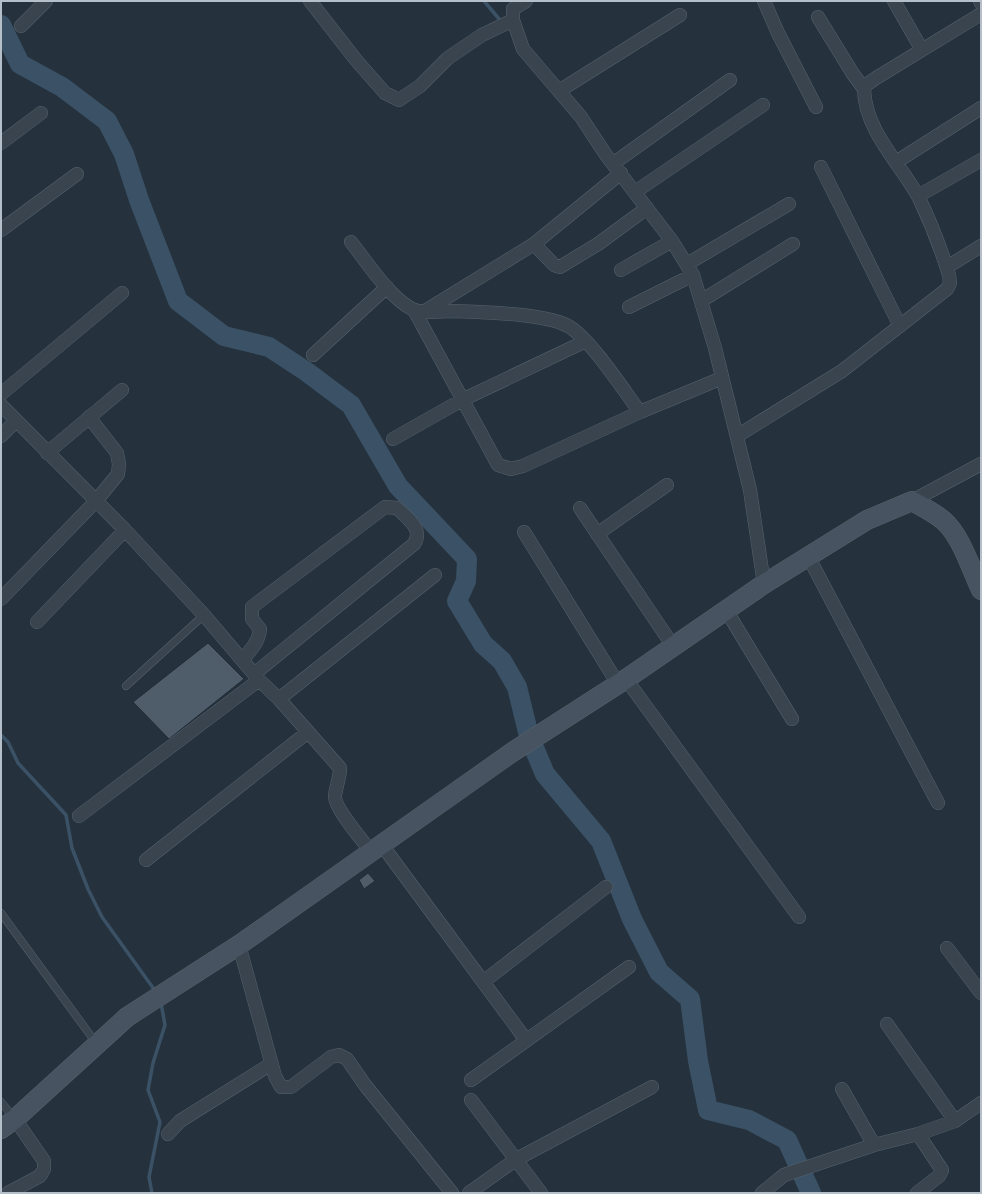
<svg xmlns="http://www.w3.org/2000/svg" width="982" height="1194" font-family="Helvetica,sans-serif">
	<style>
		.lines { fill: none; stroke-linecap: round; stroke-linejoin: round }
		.stream { stroke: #3b5266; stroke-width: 3.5 }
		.river { stroke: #3b5266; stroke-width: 20 }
		.building { fill: #4e5d69; stroke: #202b35 }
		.service-casing { stroke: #57626c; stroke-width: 8 }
		.minor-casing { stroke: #57626c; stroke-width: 14 }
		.secondary-casing { stroke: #57626c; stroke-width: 20 }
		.service { stroke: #39444e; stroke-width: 7 }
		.minor { stroke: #39444e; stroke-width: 13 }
		.secondary { stroke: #475361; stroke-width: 19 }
	</style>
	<rect width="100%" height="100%" fill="#25323e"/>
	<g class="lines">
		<!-- stream -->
		<path class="stream" d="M484,1l16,19
			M1,735l7,7 10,21 48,52 6,33 16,41 14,28 54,75
			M152,1193l-3,-16 11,-55 -12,-32 5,-27 12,-38 -4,-22"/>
		<!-- river -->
		<path class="river" d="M1,25l19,39 42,23 45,34 17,33 15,46 39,101 46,35 45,11 38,25 44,33 47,81 69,73 -1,22 -9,20 26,43 19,17 15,26 12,49 16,38 56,67 31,78 27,53 31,27 8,62 10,49 41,10 38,20 24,53"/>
	</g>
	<!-- building -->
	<path class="building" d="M208,643l36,36 -75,60 -36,-37z
		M368,873l7,8 -11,8 -5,-9z"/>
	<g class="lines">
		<defs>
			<path id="service" d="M126,686l78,-71
				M1,913l95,130
				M1,1102l14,17"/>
			<path id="minor" d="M310,1l46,59 29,33 14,7 21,-14 28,-28 34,-23 31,-15
				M526,1l-13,8v11l10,29 58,68 25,38 66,86 21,34 22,73 35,142 14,94
				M764,1l14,32 38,74
				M894,1l28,49
				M980,1l1,2
				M818,17l35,57 11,15
				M21,26l25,-25
				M559,91l121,-76
				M1,143l40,-30
				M896,162l85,-54
				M614,163l116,-83
				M821,167l79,159
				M635,192l128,-87
				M918,196l63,-36
				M1,230l76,-56
				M351,242c16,20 38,55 61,67 10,5 28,2 39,2 28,1 93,2 117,15 22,12 56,65 72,86
				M534,244l20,21 6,2 38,-23 49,-36
				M687,264l102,-60
				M947,267l34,-21
				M621,270l51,-29
				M701,301l92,-57
				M629,307l64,-32
				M414,310l84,155 13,4 12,-3 117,-54 82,-34
				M425,311l109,-67 87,-71
				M313,355l74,-68
				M1,394l121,-101
				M1,405l124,125 79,85 55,65 20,19 61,69c0,10 -4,18 -5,28 -1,12 29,46 37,57
				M1,436l15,-15
				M737,436l105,-65 105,-82 3,-6 -1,-8c-8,-26 -18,-52 -30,-77 -19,-35 -54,-67 -55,-109l2,-4 10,-7 105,-64
				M393,439l69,-39 124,-59
				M47,453l75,-63
				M912,501l69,-37
				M580,508l93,138
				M524,532l94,152
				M597,534l70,-49
				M808,556l130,247
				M1,599l95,-98 22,-27 1,-10 -2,-11 -28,-36
				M726,610l66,109
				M37,622l88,-92
				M242,660c8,-9 17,-18 18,-31l-8,-10v-12l133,-100 12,1c10,10 27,21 17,36l-160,130
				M626,679l173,238
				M279,699l156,-124
				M79,816l180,-136
				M382,845l144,195
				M146,860l162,-128
				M239,945l36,131 6,11h10l40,-30 8,-2 8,4 18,26 87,108
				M947,948l34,45
				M483,982l123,-95
				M887,1024l68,97
				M471,1080l158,-113
				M842,1089l32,56
				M471,1100l70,93
				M168,1134l12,-13 91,-57
				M8,1193l32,-17 4,-7v-8l-29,-42
				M469,1193l46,-33 137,-73
				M762,1193l22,-18 90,-30 44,-11 37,-13 26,-18
				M917,1193l22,-17 3,-6 -24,-36"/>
			<path id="secondary" d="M1,1129l14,-10 112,-102 112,-72 275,-194 112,-72 138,-95 103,-64 45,-19c11,6 23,12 32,20 17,15 27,48 37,69"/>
		</defs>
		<!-- service casing -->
		<use href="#service" class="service-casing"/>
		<!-- minor casing -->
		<use href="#minor" class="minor-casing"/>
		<!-- secondary casing -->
		<use href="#secondary" class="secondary-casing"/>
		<!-- service -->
		<use href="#service" class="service"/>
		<!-- minor -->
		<use href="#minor" class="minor"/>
		<!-- secondary -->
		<use href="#secondary" class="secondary"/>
	</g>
	<!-- border -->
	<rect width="982" height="1194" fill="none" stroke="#b5bfc9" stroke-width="4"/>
</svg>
